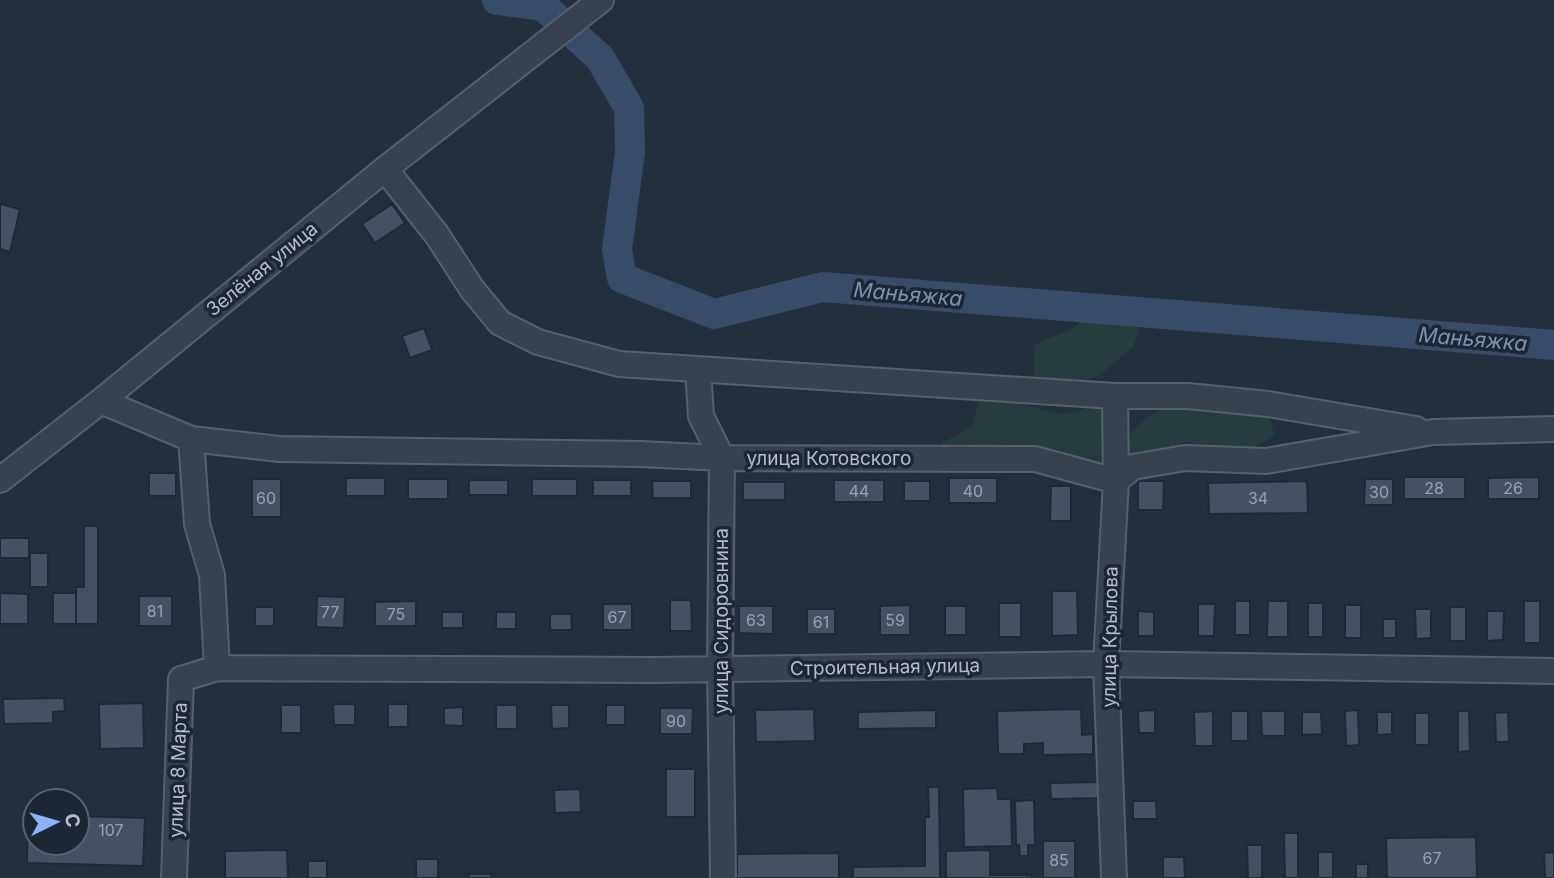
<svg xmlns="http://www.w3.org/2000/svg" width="1554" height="878" font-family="Inter,sans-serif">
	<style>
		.green { fill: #263c3f }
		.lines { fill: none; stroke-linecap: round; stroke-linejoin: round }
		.river { stroke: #394c67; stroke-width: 30 }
		.building { fill: #455162; stroke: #1f2835; stroke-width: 2 }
		.minor-casing { stroke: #565f6c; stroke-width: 28 }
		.minor { stroke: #38414e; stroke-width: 24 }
		.labels { text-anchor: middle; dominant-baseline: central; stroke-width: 7; stroke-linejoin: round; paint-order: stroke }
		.number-label { font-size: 16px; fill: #98a1af }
		.street-label { font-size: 19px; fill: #b4bcc9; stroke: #1d2633 }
		.water-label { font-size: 21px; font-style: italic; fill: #7c92b1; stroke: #1d2633 }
	</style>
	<rect width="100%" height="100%" fill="#242f3e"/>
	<!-- green -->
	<path class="green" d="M1090,313l40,5 9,11 -6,18 -34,29 -26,7 -39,-4v-33l10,-6 27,-10z
		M978,402l38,1 46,11 35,-7 31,29 19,-19 21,-10 99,7 8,21 -34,21 -38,-2 -13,-13 -89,26 -165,-20 37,-22z"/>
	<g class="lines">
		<!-- river -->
		<path class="river" d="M497,0l46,6 57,52 29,50 1,44 -13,97 5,29 92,36 109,-27 731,58"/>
	</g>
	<!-- building -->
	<path class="building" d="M0,204l20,5 -10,43 -10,-3z
		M392,204l13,19 -30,20 -13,-19z
		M424,328l8,22 -22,8 -8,-22z
		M149,473h27v23h-27z
		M1404,477h61v22h-61z
		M1539,477v22h-51v-21z
		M346,478h39v18h-39z
		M949,478h48v25h-48z
		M252,479h29v38h-29z
		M408,479h40v20h-40z
		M532,479h45v17h-45z
		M1365,479h28v26h-29z
		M469,480h39v15h-39z
		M593,480h38v16h-38z
		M834,480h50v22h-50z
		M652,481h39v17h-38z
		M904,481h26v20h-26z
		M1138,481h26l-1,29h-25z
		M1307,481l1,32 -99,1 -1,-31z
		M743,482h42v18h-42z
		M1051,486h20v35h-21z
		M84,526h14v98h-22v-37h8z
		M0,538h29v20h-29z
		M30,553h18v34h-18z
		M1052,591h25l1,44 -26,1z
		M0,593l28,1v30h-28z
		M53,593h23v31h-23z
		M139,596h33v30h-33z
		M317,596l28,1 -1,31 -28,-1z
		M670,600h21l1,31h-22z
		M416,601v25h-41v-24z
		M1235,601h15v34h-15z
		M1268,601h20v36h-21z
		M1524,601h16v42h-16z
		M999,603h22v34h-22z
		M1308,603h15v34h-15z
		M603,604h29v26h-29z
		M1198,604h17l-1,32h-16z
		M910,605v30h-30v-29z
		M1345,605h16v33h-16z
		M739,606h34v28l-34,-1z
		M945,606h21v29h-21z
		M255,607h19v19h-19z
		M1450,607h16v34h-16z
		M807,609h28v25h-28z
		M1415,609h16v29l-15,1z
		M1138,611l16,1v24h-16z
		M1487,611h17l-1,29 -16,1z
		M442,612h21v16h-21z
		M496,612h20v17h-20z
		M550,614h21l1,16h-22z
		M1383,619h13v19h-13z
		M64,698l1,13 -12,1v11l-49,1 -1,-25z
		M143,703l1,45 -44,1 -1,-45z
		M333,704h22v21h-21z
		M388,704h20v23h-20z
		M281,705h20v28h-20z
		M496,705h21v24h-21z
		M551,705h18v23l-17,1z
		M606,705h19v20h-19z
		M463,707v19l-19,-1v-17z
		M660,708h33l-1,26h-32z
		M814,709l1,32 -59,1 -1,-32z
		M1081,709l1,26 11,-1v20l-50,1v-12l-19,1v10h-26l-1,-43z
		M936,710v18l-78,1v-17z
		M1155,710v23h-16l-1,-22z
		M1358,710l1,35 -13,1 -1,-35z
		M1213,711v35h-18l-1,-34z
		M1231,711h17v30h-17z
		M1261,711h24v25h-23z
		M1458,711h11l1,40 -12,1z
		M1302,712h19l1,22 -20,1z
		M1377,712h15v22l-15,1z
		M1508,712l1,30h-13l-1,-29z
		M1415,713h14v32h-14z
		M666,769h29v48h-29z
		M1103,782v16l-52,1 -1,-16z
		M928,787h11l1,91h-87v-11l72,-1v-49h4z
		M997,788l1,11h13l1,47 -48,1 -1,-58z
		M580,789l1,23 -26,1 -1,-23z
		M1034,800l1,45h-7v11h-8l-1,-11h-3l-1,-44z
		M1133,801h23l1,18h-24z
		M28,815h7v28h42v-27l68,2 -2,48 -116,-3z
		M1284,833h14v45h-13z
		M1476,837l1,41h-90l-1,-40z
		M1043,841h32v37h-32z
		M1247,845h15v33h-14z
		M287,850l1,28h-63v-27z
		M990,850v25h41l1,3h-86v-27z
		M1318,852h15v26h-15z
		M1554,852v26h-9l-1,-25z
		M839,853v25h-102v-24z
		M1163,857h21l1,21h-22z
		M416,859h22v19h-22z
		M308,861h19v17h-19z
		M1356,864h12v14h-12z
		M469,874h22v4h-22z"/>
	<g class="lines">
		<defs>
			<path id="minor" d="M385,169l52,66 35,54 28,34 38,19 81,22 496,32h73l80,8 148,25
				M698,369l3,47 21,42 -2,210 3,210
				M101,401l90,38 88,10 362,5 81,4 313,1 81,22 17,-14 52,-9 81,3 167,-29 121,-3
				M191,439l6,85 15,51 5,93
				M0,480l101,-79 284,-232 216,-169
				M174,878l7,-199 36,-11 435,2 454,-6 448,7
				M1114,878l-8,-214 10,-183 -1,-85"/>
		</defs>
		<!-- minor casing -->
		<use href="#minor" class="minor-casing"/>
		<!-- minor -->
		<use href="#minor" class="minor"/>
	</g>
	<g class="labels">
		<!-- number labels -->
		<g class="number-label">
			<text x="1434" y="488">28</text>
			<text x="1513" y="488">26</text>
			<text x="859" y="491">44</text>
			<text x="973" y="491">40</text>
			<text x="1379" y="492">30</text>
			<text x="266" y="498">60</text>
			<text x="1258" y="498">34</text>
			<text x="155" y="611">81</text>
			<text x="330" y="612">77</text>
			<text x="396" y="614">75</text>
			<text x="617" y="617">67</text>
			<text x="756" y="620">63</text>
			<text x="895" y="620">59</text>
			<text x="821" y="622">61</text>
			<text x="676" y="721">90</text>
			<text x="111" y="830">107</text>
			<text x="1432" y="858">67</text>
			<text x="1059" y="860">85</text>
		</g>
		<!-- street labels -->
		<g class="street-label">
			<text transform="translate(262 269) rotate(-39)">Зелёная улица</text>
			<text x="829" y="458">улица Котовского</text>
			<text transform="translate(721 621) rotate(-90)">улица Сидоровнина</text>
			<text transform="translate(1110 637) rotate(-89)">улица Крылова</text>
			<text transform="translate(885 667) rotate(-1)">Строительная улица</text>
			<text transform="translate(178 770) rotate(-88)">улица 8 Марта</text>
		</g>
		<!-- water labels -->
		<g class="water-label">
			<text transform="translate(908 294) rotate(5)">Маньяжка</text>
			<text transform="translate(1473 339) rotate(5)">Маньяжка</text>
		</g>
	</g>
	<!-- north arrow -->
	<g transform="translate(56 822) rotate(85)"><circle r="33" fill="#1d2633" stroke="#59626f" stroke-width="2"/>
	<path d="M0-5L12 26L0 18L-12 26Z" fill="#8ab4f8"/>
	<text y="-10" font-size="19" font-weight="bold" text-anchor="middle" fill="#b4bcc9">С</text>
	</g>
</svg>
